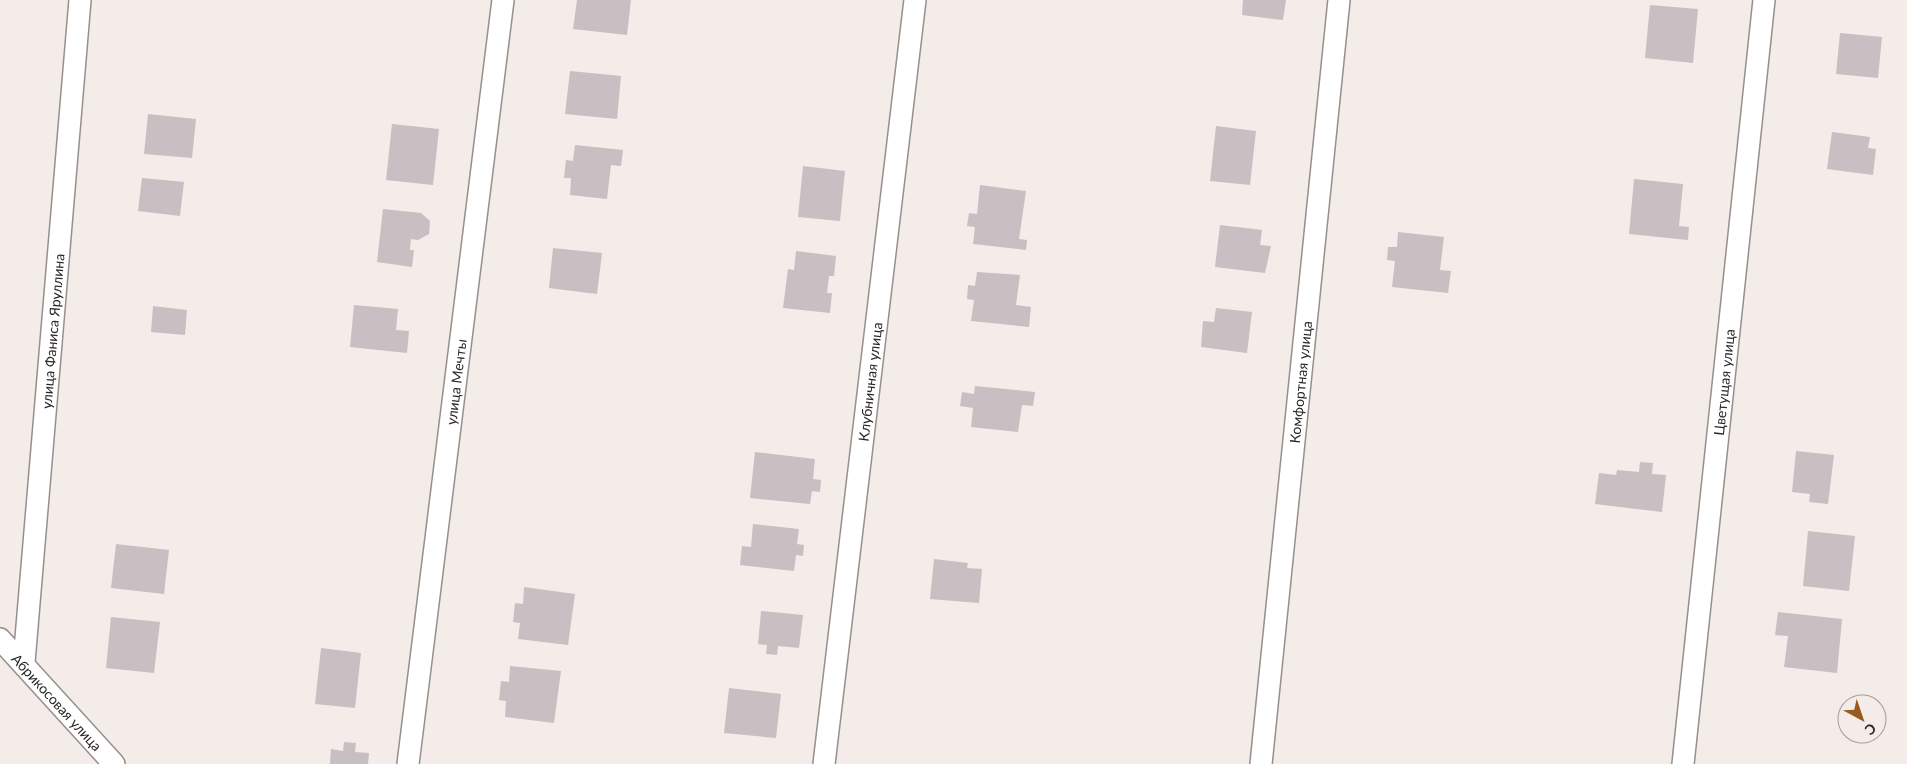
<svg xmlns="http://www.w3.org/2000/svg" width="1907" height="764" font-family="Lato,sans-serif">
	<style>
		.building { fill: #c7bfc1 }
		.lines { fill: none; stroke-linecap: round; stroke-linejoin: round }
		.minor-casing { stroke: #968f8c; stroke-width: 24 }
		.minor { stroke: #fff; stroke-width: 21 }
		.labels { text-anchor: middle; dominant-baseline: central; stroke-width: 4; stroke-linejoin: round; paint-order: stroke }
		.street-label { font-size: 14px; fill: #292625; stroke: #f4ece9 }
	</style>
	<rect width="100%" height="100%" fill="#f4ece9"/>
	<!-- building -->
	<path class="building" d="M577,0h54l-4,35 -54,-6z
		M1243,0h43l-3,20 -41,-5z
		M1650,5l48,4 -5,54 -48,-5z
		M1840,33l42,4 -4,41 -42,-4z
		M570,71l51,5 -4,43 -52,-5z
		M148,114l48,5 -4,39 -48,-4z
		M392,124l47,5 -6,56 -47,-5z
		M1216,126l40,5 -6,54 -40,-4z
		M1832,132l38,5 -2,11 8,1 -3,26 -46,-6z
		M575,145l48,5 -2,16 -10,-1 -4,34 -37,-4 1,-17h-7l2,-18 7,1z
		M803,166l42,5 -5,50 -42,-4z
		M142,178l42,4 -4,34 -42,-5z
		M1634,179l49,5 -4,42 10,1 -1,13 -59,-6z
		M980,185l46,6 -7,48 8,1 -1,10 -53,-6 2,-17 -8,-1 2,-13 8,1z
		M383,209l38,4 9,8 -1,13 -11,6 -7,-1 -1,11h4l-2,17 -35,-5z
		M1220,225l42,5 -2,15 11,1 -6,27 -50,-6z
		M1398,232l46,5 -4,33 11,1 -3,22 -56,-6 3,-26 -8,-1 1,-13h9z
		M553,248l49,5 -5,41 -48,-6z
		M796,251l40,5 -2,20h-5l-2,17h5l-2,20 -47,-5 5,-39 6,1z
		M977,272l43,3 -4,30 15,2 -2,20 -58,-6 3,-21 -7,-1 1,-14 7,1z
		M354,305l44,4 -2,21 13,1 -2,22 -57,-6z
		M153,306l34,4 -2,25 -34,-3z
		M1216,308l36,4 -5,41 -46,-6 2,-26 11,1z
		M975,386l60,6 -2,14 -11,-1 -4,27 -47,-5 2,-19 -13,-2 2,-14 12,2z
		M1796,451l38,4 -6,49 -19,-2 1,-8 -18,-2z
		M755,452l60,7 -2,20 8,1 -1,12 -8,-1 -2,13 -60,-6z
		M1640,462l13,1 -1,11 14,1 -4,37 -67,-8 4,-31 17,2 1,-5 22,2z
		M753,524l46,5 -2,15 7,1 -1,11 -7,-1 -2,16 -54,-6 2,-19 9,1z
		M1808,531l47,5 -6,55 -46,-5z
		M116,544l53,6 -5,44 -53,-6z
		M934,559l34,4 -1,5 15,1 -3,34 -49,-4z
		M524,587l51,7 -7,51 -50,-6 2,-16 -7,-1 2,-19 8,1z
		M761,611l42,4 -4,33 -21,-2 -1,9 -11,-1 1,-9 -9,-1z
		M1778,612l64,7 -5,54 -53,-6 4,-31 -13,-1z
		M111,617l49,5 -6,51 -48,-5z
		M321,648l40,5 -6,55 -40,-4z
		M510,666l51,5 -7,52 -49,-6 1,-16 -7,-1 2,-19 8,1z
		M729,688l52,6 -5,44 -52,-5z
		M344,742l12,1 -1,9 14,1 -1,11h-38l1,-15 12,2z"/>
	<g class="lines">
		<defs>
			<g id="minor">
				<path id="s1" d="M0,639l114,125"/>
				<path id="s2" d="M24,662l56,-662"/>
				<path id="s3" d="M408,764l95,-764"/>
				<path id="s4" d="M824,764l91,-764"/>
				<path id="s5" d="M1261,764l78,-764"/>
				<path id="s6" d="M1683,764l81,-764"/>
			</g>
		</defs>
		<!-- minor casing -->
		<use href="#minor" class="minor-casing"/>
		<!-- minor -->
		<use href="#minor" class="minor"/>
	</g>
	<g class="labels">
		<!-- street labels -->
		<g class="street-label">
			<text stroke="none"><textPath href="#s2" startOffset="332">улица Фаниса Яруллина</textPath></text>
			<text stroke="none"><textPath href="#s3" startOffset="385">улица Мечты</textPath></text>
			<text stroke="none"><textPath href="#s4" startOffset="385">Клубничная улица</textPath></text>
			<text stroke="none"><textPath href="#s5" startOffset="384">Комфортная улица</textPath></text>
			<text stroke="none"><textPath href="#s6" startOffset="384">Цветущая улица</textPath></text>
			<text stroke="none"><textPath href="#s1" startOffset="85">Абрикосовая улица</textPath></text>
		</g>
	</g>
	<!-- north arrow -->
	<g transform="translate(1862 719) rotate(140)"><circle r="24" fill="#f4ece9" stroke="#a39d9b"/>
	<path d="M0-4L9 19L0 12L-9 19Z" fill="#995a22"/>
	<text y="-8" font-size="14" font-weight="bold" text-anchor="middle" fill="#292625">С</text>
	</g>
</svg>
